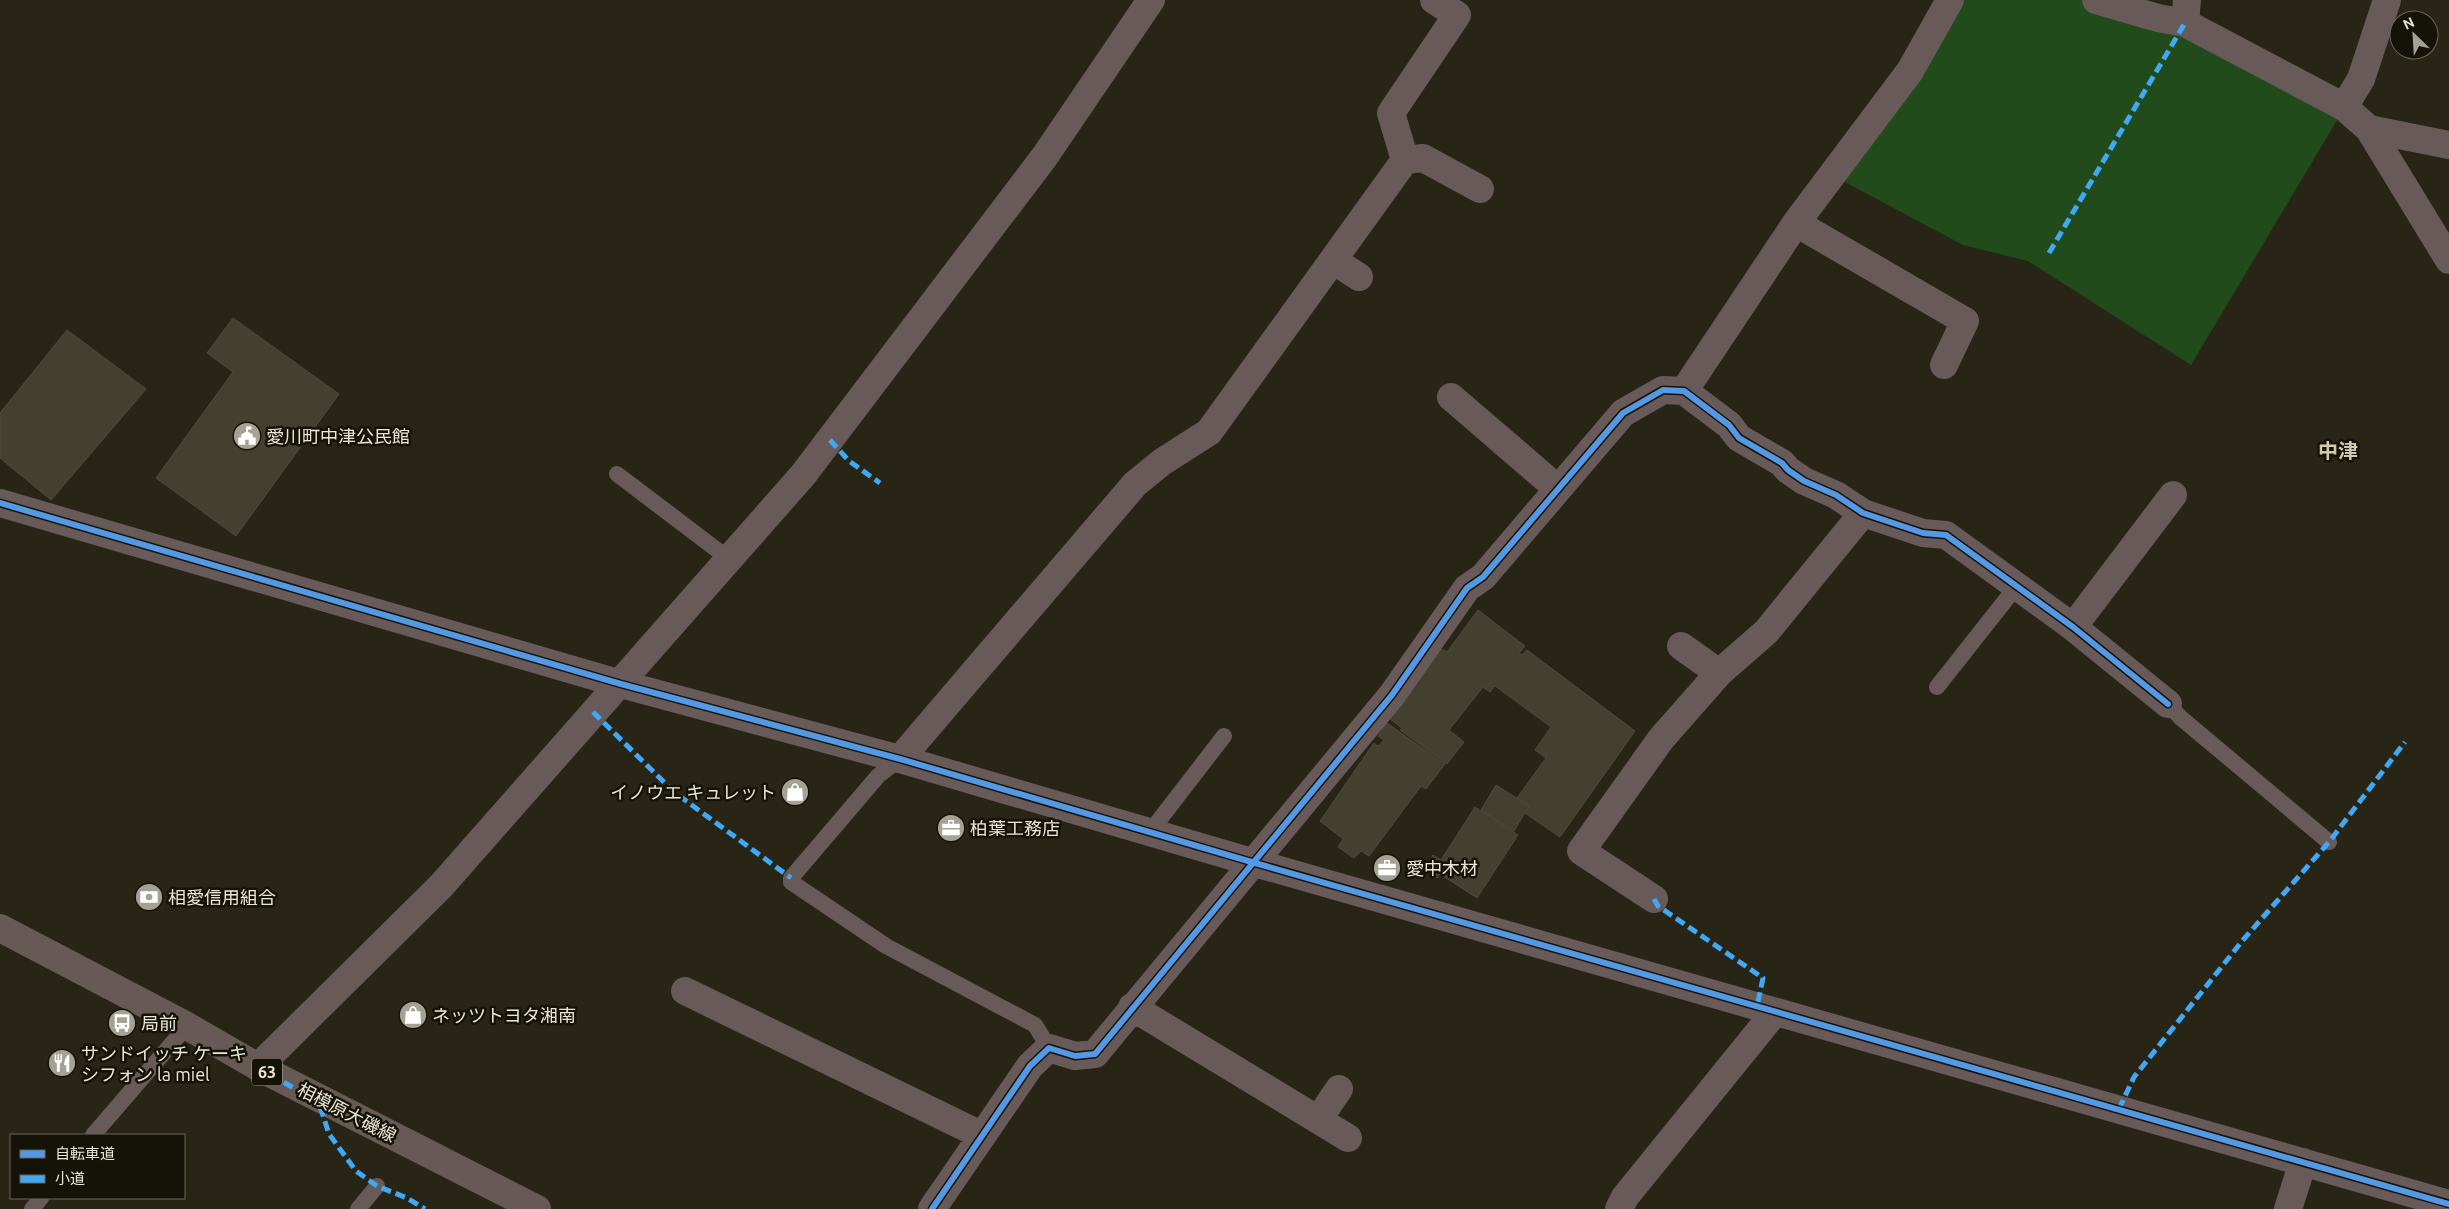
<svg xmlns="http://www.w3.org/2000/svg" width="2449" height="1209" font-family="Ubuntu,'Noto Sans JP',sans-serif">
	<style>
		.green { fill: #214b1b }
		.building { fill: #44402f; stroke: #4d4a3e }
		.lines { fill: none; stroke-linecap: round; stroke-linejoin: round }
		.service { stroke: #675a58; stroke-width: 16 }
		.minor { stroke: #675a58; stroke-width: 28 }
		.tertiary { stroke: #675a58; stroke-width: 28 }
		.primary { stroke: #675955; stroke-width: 28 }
		.quiet { stroke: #3fa9f5; stroke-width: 5; stroke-dasharray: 10 5; stroke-linecap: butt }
		.cycleway-casing { stroke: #151207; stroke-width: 9 }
		.cycleway { stroke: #5399e6; stroke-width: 6 }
		.labels { text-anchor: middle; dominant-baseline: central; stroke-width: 5; stroke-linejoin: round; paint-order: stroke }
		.shield { fill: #151207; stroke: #aaa698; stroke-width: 1 }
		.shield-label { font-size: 16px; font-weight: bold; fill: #eae6d6 }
		.poi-label { font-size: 18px; fill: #eae6d6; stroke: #151207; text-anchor: start }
		.street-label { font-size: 18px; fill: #eae6d6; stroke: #151207 }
		.quarter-label { font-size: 20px; font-weight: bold; fill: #d1c9ab; stroke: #151207 }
	</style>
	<rect width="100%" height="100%" fill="#282517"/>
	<!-- green -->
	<path class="green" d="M1955,0h128l83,24 173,93 -148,248 -163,-104 -65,-16 -120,-64z"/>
	<!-- building -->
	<path class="building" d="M233,318l106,76 -103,142 -80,-58 77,-106 -26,-19z
		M67,330l79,59 -95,111 -51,-42v-45z
		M1478,610l47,36 -6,7 3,2 5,-5 108,81 -75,106 -35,-24 5,-7 -13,-8 29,-40 -11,-8 16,-23 -56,-41 -5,6 -7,-5 -34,43 15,12 -17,22 -47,-34 2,-2 -12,-9 52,-70 5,3z
		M1387,723l58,41 -19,25 -5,-3 -52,70 -8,-5 -7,7 -16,-11 5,-8 -23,-18 54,-78 4,3 6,-6 -6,-4z
		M1496,785l33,21 -15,25 -33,-21z
		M1475,807l43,28 -41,63 -37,-24 -3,4 -13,-8 9,-15 8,5z"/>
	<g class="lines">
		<!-- service -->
		<path class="service" d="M617,474l112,85
			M1937,687l79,-100
			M2168,704l13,14 148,124
			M900,759l-22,17 -87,102v4l95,64 149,79 14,23
			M1150,832l74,-96
			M93,1135l94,-109
			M32,1209l9,-11
			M358,1209l19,-23"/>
		<!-- minor -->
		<path class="minor" d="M2096,0l62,18 27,5 159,84 25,22 80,131
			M2185,23l2,-23
			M2344,107l17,-28 26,-79
			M2369,129l80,16
			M1405,160l18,-2 57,31
			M1796,223l169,98 -21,44
			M1333,260l26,17
			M1684,391l112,-168 114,-152 40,-71
			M1451,397l107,92
			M2073,627l100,-132
			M1681,646l38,27
			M900,759l235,-275 27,-22 47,-30 196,-272 -14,-47 66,-98 -23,-15
			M1654,899l-73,-48 80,-112 58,-66 47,-41 97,-119
			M685,991l296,144
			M1132,1007l216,131
			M258,1067l183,-181 362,-411 242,-319 106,-156
			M1318,1120l21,-31
			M932,1209l98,-143 19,-18 26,8 20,-2 297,-359 75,-107 16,-11 140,-164 40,-23 21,1 45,34 10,13 43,25 6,7 16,11 32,14 27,18 60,20 23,2 127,92 95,77
			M1619,1209l6,-12 150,-185
			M2288,1209l15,-47"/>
		<!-- tertiary -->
		<path class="tertiary" d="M0,503l621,181 279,75 355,104 1194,341"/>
		<!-- primary -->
		<path class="primary" d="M0,928l187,98 71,41 279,142"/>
		<!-- quiet -->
		<path class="quiet" d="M2049,253l136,-230
			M830,440l19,21 31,22
			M593,712l81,80 117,86
			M1654,899l4,7 105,72 -6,29
			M258,1067l61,36 10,31 27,37 21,15 30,12 18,11
			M2119,1109l15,-32 109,-137 86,-98 76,-100"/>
		<defs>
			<path id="cycleway" d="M0,503l621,181 279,75 355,104 1194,341
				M932,1209l98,-143 19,-18 26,8 20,-2 297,-359 75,-107 16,-11 140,-164 40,-23 21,1 45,34 10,13 43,25 6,7 16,11 32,14 27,18 60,20 23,2 127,92 95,77"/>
		</defs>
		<!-- cycleway casing -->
		<use href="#cycleway" class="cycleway-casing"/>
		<!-- cycleway -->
		<use href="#cycleway" class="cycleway"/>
	</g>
	<!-- icons -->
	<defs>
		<symbol id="civic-disc" viewBox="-11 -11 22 22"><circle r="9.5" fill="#a6a293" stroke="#151207"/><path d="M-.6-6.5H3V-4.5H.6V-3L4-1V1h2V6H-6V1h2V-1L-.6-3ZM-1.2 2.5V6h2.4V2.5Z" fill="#fff"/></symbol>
		<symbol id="shop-disc" viewBox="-11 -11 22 22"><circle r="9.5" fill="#a6a293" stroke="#151207"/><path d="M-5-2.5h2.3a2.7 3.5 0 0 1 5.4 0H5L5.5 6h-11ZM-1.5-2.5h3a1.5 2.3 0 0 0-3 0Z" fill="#fff"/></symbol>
		<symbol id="office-disc" viewBox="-11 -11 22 22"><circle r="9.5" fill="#a6a293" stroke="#151207"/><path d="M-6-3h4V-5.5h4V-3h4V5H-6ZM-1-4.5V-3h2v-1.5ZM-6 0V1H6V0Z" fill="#fff"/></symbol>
		<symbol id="bank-disc" viewBox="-11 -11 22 22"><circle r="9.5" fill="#a6a293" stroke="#151207"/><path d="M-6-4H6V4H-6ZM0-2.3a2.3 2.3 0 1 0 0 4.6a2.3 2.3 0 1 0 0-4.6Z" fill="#fff"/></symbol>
		<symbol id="bus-disc" viewBox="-11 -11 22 22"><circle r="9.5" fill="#a6a293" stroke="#151207"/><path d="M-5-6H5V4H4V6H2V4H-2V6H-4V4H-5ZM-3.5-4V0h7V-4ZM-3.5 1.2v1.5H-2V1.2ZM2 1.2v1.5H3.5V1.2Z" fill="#fff"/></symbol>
		<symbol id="restaurant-disc" viewBox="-11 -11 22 22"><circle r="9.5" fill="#a6a293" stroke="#151207"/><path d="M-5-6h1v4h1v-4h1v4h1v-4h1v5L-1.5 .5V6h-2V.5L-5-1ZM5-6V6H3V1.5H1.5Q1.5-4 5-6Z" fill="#fff"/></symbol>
	</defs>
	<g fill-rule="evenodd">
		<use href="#civic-disc" x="231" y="420" width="32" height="32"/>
		<use href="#shop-disc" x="779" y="776" width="32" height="32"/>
		<use href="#office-disc" x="935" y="812" width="32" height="32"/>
		<use href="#office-disc" x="1371" y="852" width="32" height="32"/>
		<use href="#bank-disc" x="133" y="881" width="32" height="32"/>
		<use href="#shop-disc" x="397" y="999" width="32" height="32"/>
		<use href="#bus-disc" x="106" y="1007" width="32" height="32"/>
		<use href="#restaurant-disc" x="46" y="1047" width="32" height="32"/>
	</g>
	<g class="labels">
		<!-- shield labels -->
		<rect class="shield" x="252" y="1058.5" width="30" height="27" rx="4"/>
		<g class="shield-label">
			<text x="267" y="1072">63</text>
		</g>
		<!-- poi labels -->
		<g class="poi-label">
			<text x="266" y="436">愛川町中津公民館</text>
			<text x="776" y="792" text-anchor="end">イノウエ キュレット</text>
			<text x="970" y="828">柏葉工務店</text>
			<text x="1406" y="868">愛中木材</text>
			<text x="168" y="897">相愛信用組合</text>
			<text x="432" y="1015">ネッツトヨタ湘南</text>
			<text x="141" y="1023">局前</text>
			<text x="81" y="1053">サンドイッチ ケーキ<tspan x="81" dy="21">シフォン la miel</tspan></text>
		</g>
		<!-- street labels -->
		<g class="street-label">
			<text transform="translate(347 1112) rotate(27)">相模原大磯線</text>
		</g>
		<!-- quarter labels -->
		<g class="quarter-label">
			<text x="2338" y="450">中津</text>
		</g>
	</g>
	<!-- legend -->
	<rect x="10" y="1134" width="175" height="65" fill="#151207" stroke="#6a675a"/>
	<rect x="20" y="1150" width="25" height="8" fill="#5399e6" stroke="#6a675a"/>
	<text x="55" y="1159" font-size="15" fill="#eae6d6">自転車道</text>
	<rect x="20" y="1175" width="25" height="8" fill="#3fa9f5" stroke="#6a675a"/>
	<text x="55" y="1184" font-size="15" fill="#eae6d6">小道</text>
	<!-- north arrow -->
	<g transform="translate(2414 35) rotate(335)"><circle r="24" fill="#151207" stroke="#6a675a"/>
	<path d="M0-4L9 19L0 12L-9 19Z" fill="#a6a293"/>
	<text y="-8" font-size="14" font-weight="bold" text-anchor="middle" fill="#eae6d6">N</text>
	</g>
</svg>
